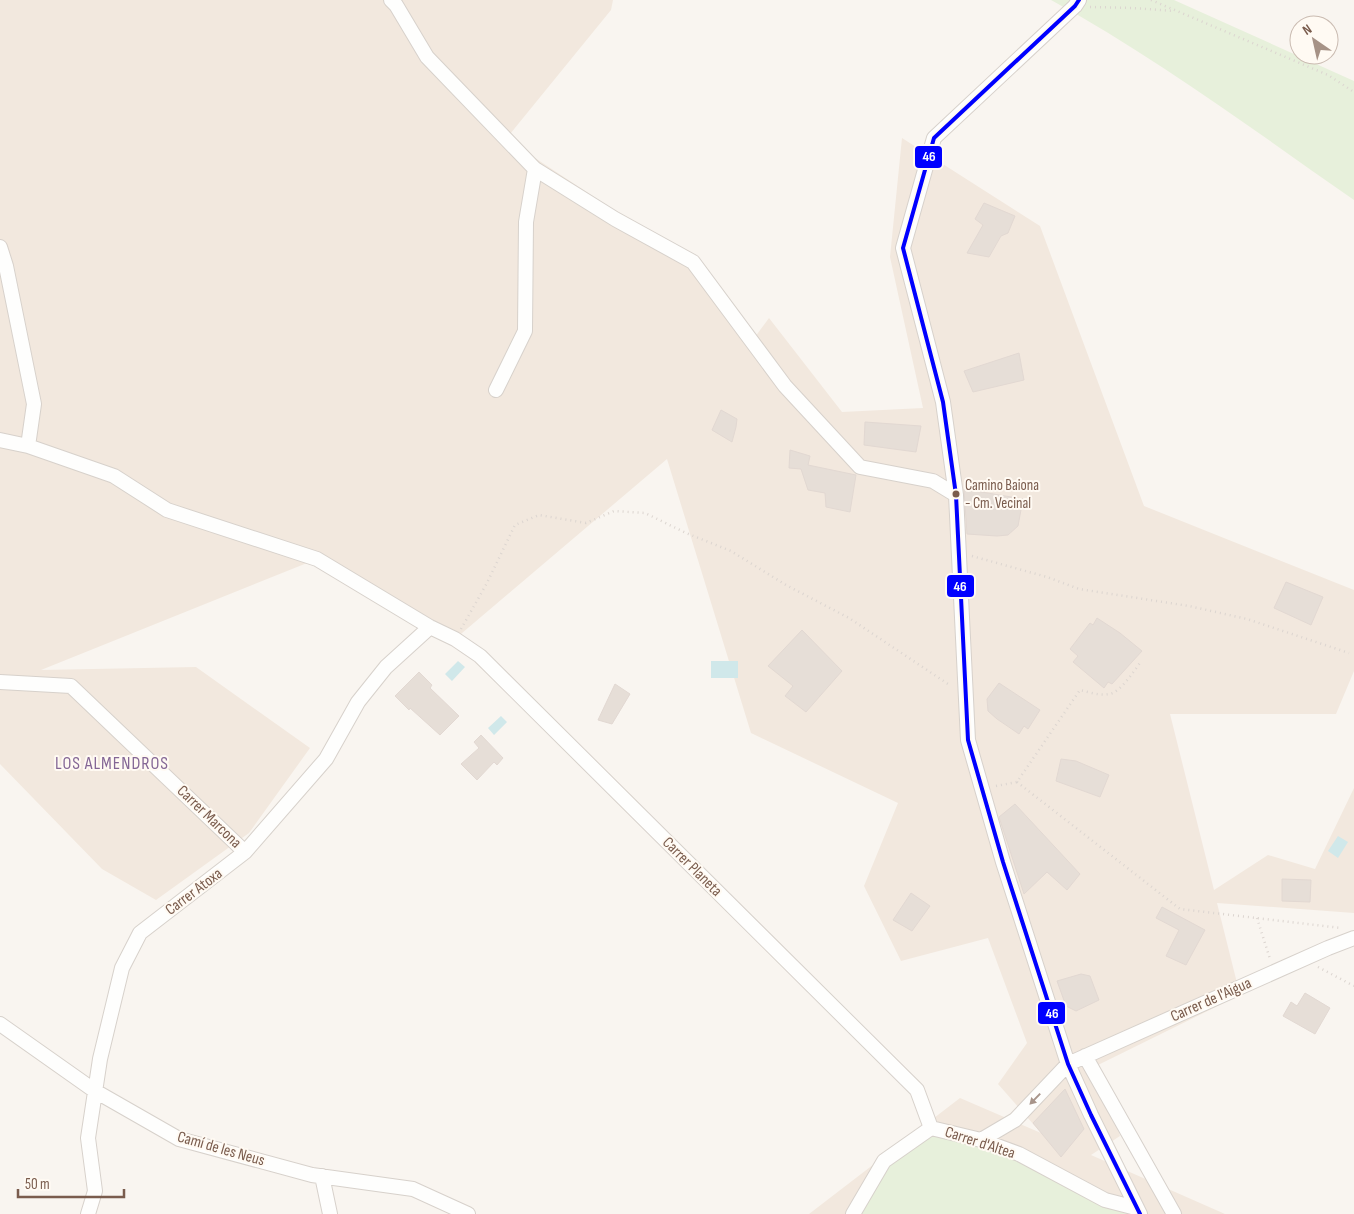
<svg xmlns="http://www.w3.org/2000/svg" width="1354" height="1214" font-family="'Sofia Sans Condensed',sans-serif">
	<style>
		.residential { fill: #f2e8de }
		.green { fill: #e7f0db }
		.water { fill: #d0e8ea }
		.building { fill: #e6ded7; stroke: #e2d8d2 }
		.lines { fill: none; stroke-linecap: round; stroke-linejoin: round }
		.minor-casing { stroke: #d7d1cb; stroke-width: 16 }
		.path { stroke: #dcd5d0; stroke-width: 2.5; stroke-dasharray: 1 4; stroke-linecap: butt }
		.minor { stroke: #fefefd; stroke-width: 14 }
		.bus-1-casing { stroke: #fffaf3; stroke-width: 8 }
		.bus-1 { stroke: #00f; stroke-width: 4 }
		.oneway { fill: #a8958b }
		.bus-dot { fill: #7a5c4d; stroke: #fffaf3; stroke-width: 2 }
		.labels { text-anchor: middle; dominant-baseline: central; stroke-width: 4; stroke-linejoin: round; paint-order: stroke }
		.bus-label { font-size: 15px; fill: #7a5c4d; stroke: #fffaf3; text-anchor: start }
		.street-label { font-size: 16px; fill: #7a5c4d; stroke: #fffaf3 }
		.neighbourhood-label { font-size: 18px; letter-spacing: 1px; fill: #846695; stroke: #fffaf3 }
		.line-badge { stroke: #fffaf3; stroke-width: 2 }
		.badge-label { font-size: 14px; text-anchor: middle; font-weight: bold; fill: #fff }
	</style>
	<rect width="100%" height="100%" fill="#f9f5f0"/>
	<!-- residential -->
	<path class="residential" d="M0,0h613l-2,10 -105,129 187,123 59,79 17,-23 73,94 81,-4 -33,-151 12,-119 138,88 104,280 210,84v81l-18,43h-166l44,176 54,-35 47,14 39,-81v125l-137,-10 23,92 -142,70 22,71 -29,19 134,59h-416l151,-116 81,35 -43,-49 29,-41 -39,-105 -87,23 -37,-75 34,-83 -147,-70 -84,-274 -212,180 -138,-80 -276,111 155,-3 114,81 -61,85 -93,67 -54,-31 -102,-105z"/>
	<!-- green -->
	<path class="green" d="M1051,0h123l180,81v119c-99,-69 -197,-142 -303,-200z
		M931,1128l50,12 159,74h-287l31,-53z"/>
	<!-- water -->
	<path class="water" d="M458,661l7,6 -13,14 -7,-7z
		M711,661h27v17h-27z
		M501,716l6,6 -13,13 -6,-7z
		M1338,836l10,6 -10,16 -10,-7z"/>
	<!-- building -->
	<path class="building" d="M984,203l31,13 -7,17 -7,3 -12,21 -22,-4 16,-28 -8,-6z
		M1019,353l5,27 -51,12 -9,-21z
		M721,410l16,9 -1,8 -4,15 -20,-12z
		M865,422l56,4 -5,26 -52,-7z
		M790,450l20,6 -2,9 48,10 -6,37 -24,-5 -1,-14 -17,-3 -7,-21 -12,-1z
		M964,489l59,10 -5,27 -10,9 -11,1 -30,-2z
		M1286,582l37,15 -12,28 -37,-17z
		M1097,618l23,15 22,18 -30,33 -4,-2 -4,6 -31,-26 5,-6 -8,-7 20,-26 3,2z
		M802,630l40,41 -36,41 -21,-16 8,-10 -25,-20z
		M419,672l13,13 -2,3 29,28 -19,19 -30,-27 -1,2 -14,-14z
		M999,683l41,27 -12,19 -4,-3 -5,8 -22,-15 -9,-8 -1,-12z
		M615,684l15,10 -18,30 -14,-4z
		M481,735l22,23 -6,7 -3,-3 -17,18 -16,-16 18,-16 -5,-6z
		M1061,759l15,2 33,14 -9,22 -44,-16z
		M1015,804l65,70 -13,16 -20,-18 -23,22 -25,-77z
		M1282,879l29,1 -1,22 -28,-1z
		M911,893l19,13 -18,25 -19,-11z
		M1162,907l43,23 -19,35 -20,-9 13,-26 -23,-12z
		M1081,974l9,2 9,24 -23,11 -10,-5 -9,-25z
		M1305,993l25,15 -15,26 -32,-18 8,-14 6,4z
		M1065,1089l19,40 -23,28 -28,-34z"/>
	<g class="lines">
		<defs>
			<path id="minor" d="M391,0l5,5 31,52 108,112 80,50 78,43 92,124 75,81 73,14 23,14
				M1079,0l-4,6 -141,132 -31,110 40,154 13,93 12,245 35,122 65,202 23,51 49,99
				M0,247l6,19 28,138 -6,42 86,30 53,34 150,49 113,68 25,12 25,17 437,434 14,38
				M496,390l29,-59 1,-109 9,-53
				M0,440l28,6
				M0,682l71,4 174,166
				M0,1024l95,67 84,48 133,36 101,14 55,25
				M1085,1056l89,158
				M981,1140l34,-20 53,-56 260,-116 26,-10
				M322,1176l8,38
				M88,1214l7,-23 -7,-53 12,-79 22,-91 18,-35 105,-81 81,-93 32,-57 28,-35 44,-40
				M853,1214l31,-53 47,-33 50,12 38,14 86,46 31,8"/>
		</defs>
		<!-- minor casing -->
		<use href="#minor" class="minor-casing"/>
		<!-- path -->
		<path class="path" d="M1151,0l177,75 26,17
			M1090,7l43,1 41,3
			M972,556l75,21 32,12 110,17 58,13 102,34
			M461,629l26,-46 28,-58 24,-10 47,8 28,-12 31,2 41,20 45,18 55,34 63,33 102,68
			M1017,782l163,127 161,19
			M996,786l21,-4 63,-92c9,2 19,6 29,4 11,-1 24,-22 31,-31
			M1257,918l13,41
			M1318,967l36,19"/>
		<!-- minor -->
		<use href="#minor" class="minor"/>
		<defs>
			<path id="bus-1" d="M1079,0l-4,6 -141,132 -31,110 40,154 13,93 12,245 35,122 65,202 23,51 49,99"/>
		</defs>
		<!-- bus-1 casing -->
		<use href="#bus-1" class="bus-1-casing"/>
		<!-- bus-1 -->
		<use href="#bus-1" class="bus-1"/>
	</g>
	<!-- one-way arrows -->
	<defs><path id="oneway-solid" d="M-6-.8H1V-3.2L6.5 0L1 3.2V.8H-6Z" transform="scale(1.25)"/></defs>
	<use class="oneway" href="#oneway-solid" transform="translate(1035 1099) rotate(134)"/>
	<!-- markers -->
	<circle class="bus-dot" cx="956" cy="494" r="4.5"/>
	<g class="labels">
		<!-- bus labels -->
		<g class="bus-label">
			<text x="965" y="485">Camino Baiona<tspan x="965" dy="18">- Cm. Vecinal</tspan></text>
		</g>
		<!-- street labels -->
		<g class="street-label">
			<text transform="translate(209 817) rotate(44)">Carrer Marcona</text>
			<text transform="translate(692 867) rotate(45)">Carrer Planeta</text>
			<text transform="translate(194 892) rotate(-37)">Carrer Atoxa</text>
			<text transform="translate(1211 1000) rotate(-24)">Carrer de l'Aigua</text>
			<text transform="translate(980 1143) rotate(18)">Carrer d'Altea</text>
			<text transform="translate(221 1149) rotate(16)">Camí de les Neus</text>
		</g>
		<!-- neighbourhood labels -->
		<g class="neighbourhood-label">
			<text x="112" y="763">LOS ALMENDROS</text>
		</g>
	</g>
	<g class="line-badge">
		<rect x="914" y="145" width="29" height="24" rx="5" fill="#00f"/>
		<rect x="946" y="574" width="29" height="24" rx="5" fill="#00f"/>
		<rect x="1037" y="1001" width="29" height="24" rx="5" fill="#00f"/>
	</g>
	<g class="badge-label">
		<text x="929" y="161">46</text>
		<text x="960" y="591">46</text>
		<text x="1052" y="1018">46</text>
	</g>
	<!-- north arrow -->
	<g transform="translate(1314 40) rotate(326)"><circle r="24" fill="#fffaf3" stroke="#cabbb1"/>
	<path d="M0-4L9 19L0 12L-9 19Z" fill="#a69286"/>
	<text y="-8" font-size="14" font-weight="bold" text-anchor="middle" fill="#7a5c4d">N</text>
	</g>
	<!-- scale -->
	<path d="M18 1189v8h106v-8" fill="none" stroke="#7a5c4d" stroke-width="2.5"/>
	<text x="25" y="1189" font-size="15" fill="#7a5c4d" stroke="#fffaf3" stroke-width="4" paint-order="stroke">50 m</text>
</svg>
